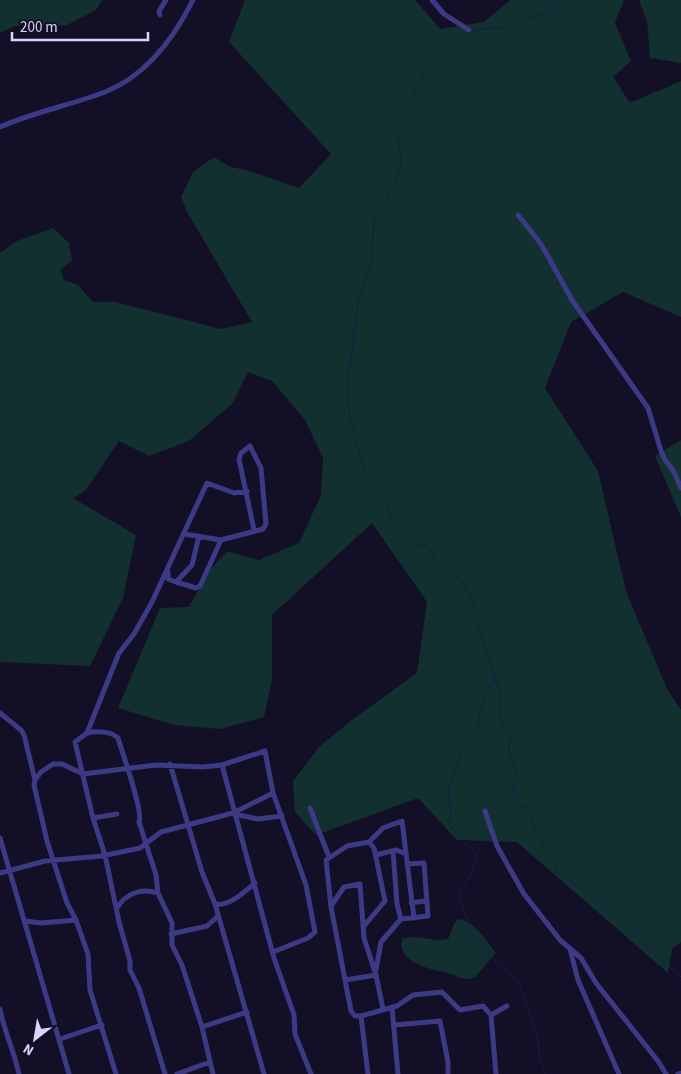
<svg xmlns="http://www.w3.org/2000/svg" width="681" height="1074" font-family="'Source Sans 3',sans-serif">
	<style>
		.green { fill: #12302f }
		.lines { fill: none; stroke-linecap: round; stroke-linejoin: round }
		.stream { stroke: #0c2248; stroke-width: 1 }
		.minor { stroke: #3d3a85; stroke-width: 5 }
	</style>
	<rect width="100%" height="100%" fill="#130f26"/>
	<!-- green -->
	<path class="green" d="M0,0h102l-6,10 -29,15 -52,1 -15,7z
		M245,0h170l25,29 44,-7 26,-22h114l-9,23 16,38 -18,16 17,26 51,-22v236l-58,-25 -52,30 -26,66 53,83 28,120 41,98 14,21v232l-9,7 -4,24 -151,-131 -60,-2 -39,-42 -102,37 -21,-23 -2,-31 27,-35 33,-27 64,-46 10,-71 -55,-79 -100,92v64l-8,38 -44,12 -46,-4 -56,-17 42,-100 29,-1 21,-37 17,-19 32,9 40,-17 22,-48 2,-37 -18,-38 -33,-39 -24,-9 -15,31 -44,38 -40,15 -30,-15 -33,49 -13,8 63,37 -13,63 -33,68 -90,-4v-409l17,-12 36,-13 16,15 3,18 -12,9 4,10 14,5 15,17h22l106,27 31,-7 -65,-110 -6,-15 12,-25 21,-15 16,10 17,3 52,18 32,-34 -102,-112z
		M639,0h42v63l-31,-5 -3,-37z
		M681,440v77l-26,-61z
		M458,919c17,2 28,21 38,34l-21,24c-12,5 -16,-1 -27,-4 -17,-4 -51,-9 -46,-34 16,-6 30,4 46,0l6,-15z"/>
	<g class="lines">
		<!-- stream -->
		<path class="stream" d="M558,0l-8,13 -38,9 -8,6 -25,1 -12,4 -31,24 -10,12 -13,28 -13,10 -9,16 8,18 2,24 -12,30 -15,27 -2,40 -13,34 -12,93 3,30 15,53 17,23 10,22 27,28 10,2 10,19 12,5 9,8 10,17 31,103v22l9,18 -1,13 7,18 -3,23 6,13 6,1 4,6 14,33 13,17 2,10 66,43 30,38 27,23
			M494,678l-13,31 -3,19 -16,17 -4,19 -10,25 3,22 -2,13 9,12 18,17v5l-6,19 -10,14v9l14,38 7,10 34,31 5,7 17,49 3,23 5,16"/>
		<!-- minor -->
		<path class="minor" d="M432,0l12,14 25,16
			M160,15l-1,-4 7,-11
			M0,127c34,-15 71,-22 105,-35 41,-16 69,-54 88,-92
			M518,215l23,29 31,56 76,108 13,43 4,9 8,10 8,18
			M184,534l37,6 42,-11 3,-5 -5,-56 -11,-22 -9,7 -2,6 15,71
			M168,572v7l8,3 16,-17 7,-29
			M176,582l20,6 4,-2 21,-46
			M0,713l21,17 3,5 11,45 -1,5 13,56 20,62 9,17 12,34 2,36 26,84
			M87,733l-12,9 18,76 12,37 14,67 11,39v9l9,18 26,86
			M170,764l32,108 13,32 49,170
			M222,765l52,193 20,57 1,19 16,40
			M35,780l6,-8 12,-8h9l21,10 73,-9 47,2 19,-2 43,-14 8,42 33,92 9,47 -7,6 -35,14
			M310,808l19,49
			M485,811l12,35 27,48 36,46 21,18 15,25 62,78 8,13
			M234,814l24,5 24,-3
			M93,818l24,-4
			M0,838l69,236
			M369,842l5,6 11,53
			M393,851l4,53 4,15
			M376,855l20,-5 10,4
			M0,873l45,-12 57,-5 38,-8 21,-16 72,-19 40,-20
			M411,903l14,-2
			M215,904c14,3 29,-12 40,-21
			M331,906l13,-19 16,-3 4,54 12,37
			M117,908c9,-15 24,-20 41,-15
			M25,921l16,2 35,-3
			M364,926l21,-25
			M171,934l36,-8 11,-10
			M570,949l8,31 41,94
			M376,970l5,-28 20,-23 27,-3 -4,-53 -16,1
			M345,980l31,-5 7,34
			M392,1007l6,67
			M0,1009c4,22 14,42 19,65
			M491,1015l16,-9
			M361,1016l36,-10 16,-11 29,-3 18,18 23,-4 8,9 5,59
			M395,1025l45,-4 8,41v12
			M202,1027l45,-15
			M60,1039l42,-14
			M177,1074l33,-12
			M213,1074l-11,-47 -20,-62 -10,-20v-22l-14,-30 -2,-18 -17,-53c5,-9 -17,-70 -21,-84 -7,-7 -21,-7 -31,-5l32,-80 15,-19 18,-32 55,-119 27,10 13,-2
			M368,1074l-7,-58h-6l-4,-5 -20,-104 -5,-47 21,-14 22,-4 14,-14 19,-7 12,97
			M678,1074l3,-1"/>
	</g>
	<!-- north arrow -->
	<g transform="translate(35 1039) rotate(211)" stroke="#130f26" stroke-width="4" paint-order="stroke">
	<path d="M0-4L9 19L0 12L-9 19Z" fill="#d9d4ff"/>
	<text y="-8" font-size="14" font-weight="bold" text-anchor="middle" fill="#d9d4ff">N</text>
	</g>
	<!-- scale -->
	<path d="M12 32v8h136v-8" fill="none" stroke="#d9d4ff" stroke-width="2.5"/>
	<text x="20" y="32" font-size="15" fill="#d9d4ff" stroke="#130f26" stroke-width="4" paint-order="stroke">200 m</text>
</svg>
